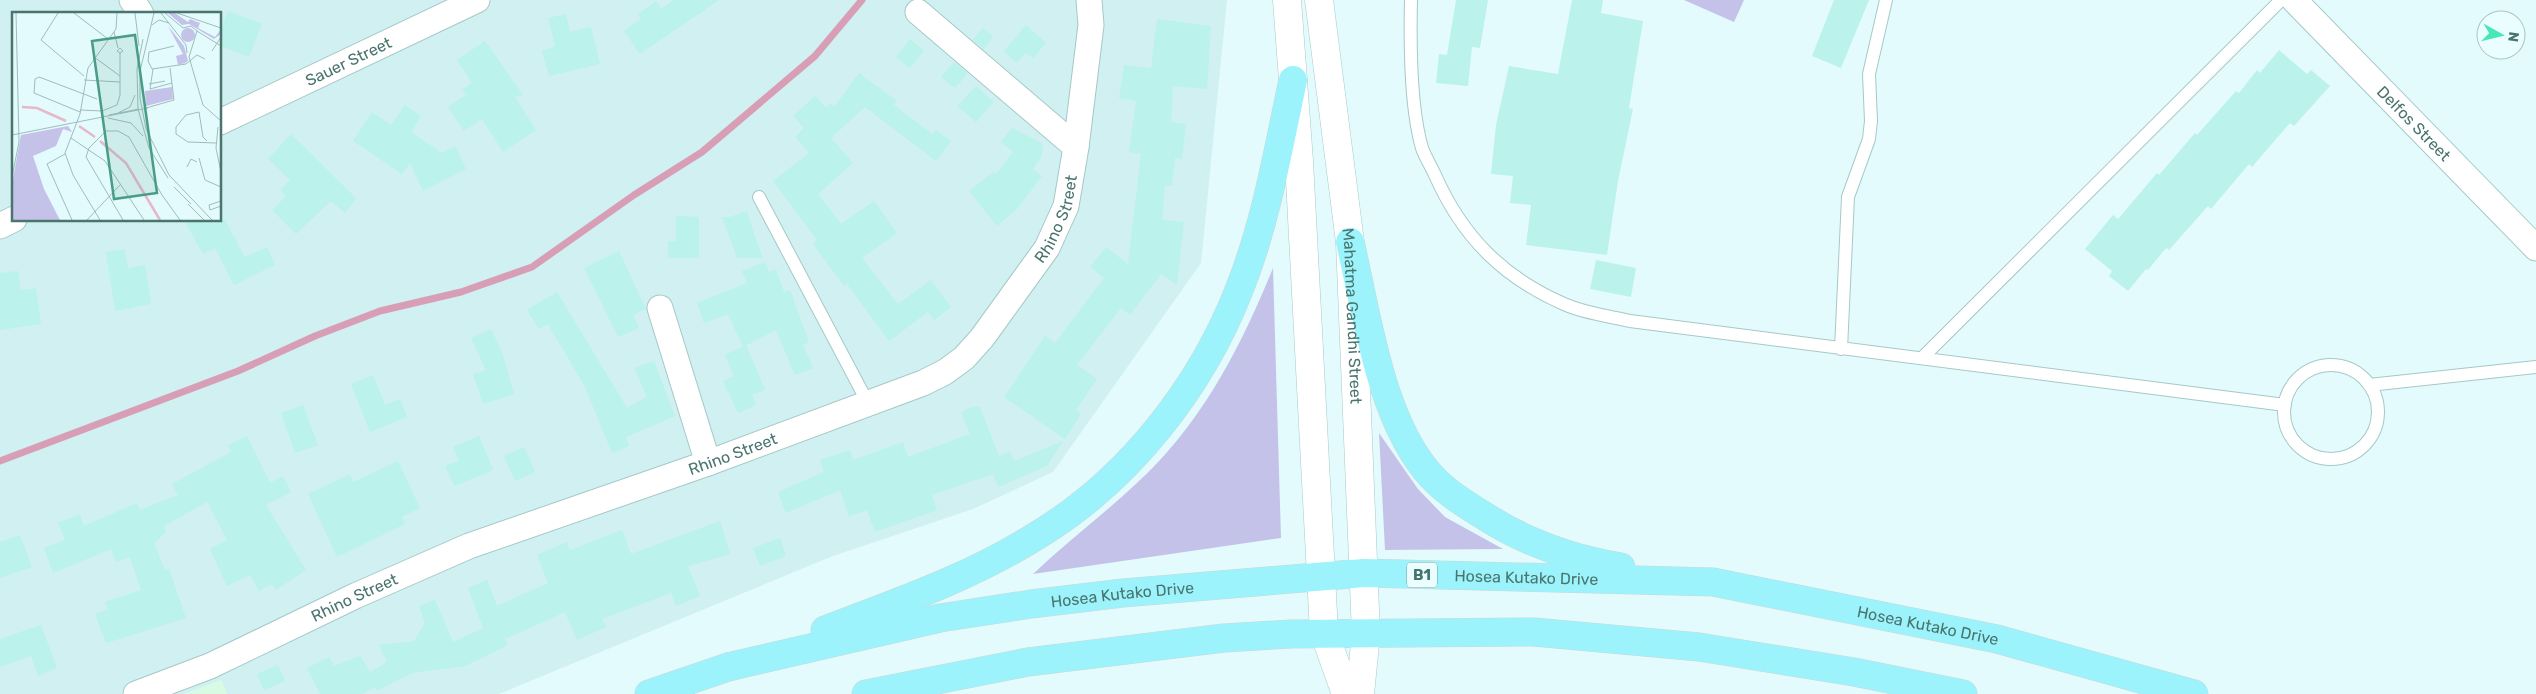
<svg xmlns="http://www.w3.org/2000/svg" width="2536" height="694" font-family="Rubik,sans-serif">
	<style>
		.residential { fill: #d0f0f1; fill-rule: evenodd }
		.medical { fill: #d7fbe3 }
		.green { fill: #c5c2ea }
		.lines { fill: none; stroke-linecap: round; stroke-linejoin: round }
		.stream { stroke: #d89eb5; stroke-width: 7 }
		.building { fill: #bbf2eb }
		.lane-casing { stroke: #a5c9c6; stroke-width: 14 }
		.street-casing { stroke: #a5c9c6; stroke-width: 27 }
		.secondary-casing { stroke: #a3ccc8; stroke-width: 29 }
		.primary-casing { stroke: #ccd8d6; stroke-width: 29 }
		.lane { stroke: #fff; stroke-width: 12 }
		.street { stroke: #fff; stroke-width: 25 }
		.secondary { stroke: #fff; stroke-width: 28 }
		.primary { stroke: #9cf3fc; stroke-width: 28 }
		.labels { text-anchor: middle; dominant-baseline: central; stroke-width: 5; stroke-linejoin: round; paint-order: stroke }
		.shield { fill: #ebfeff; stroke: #7a9e9a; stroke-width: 1 }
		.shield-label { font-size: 15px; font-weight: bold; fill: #49756e }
		.street-label { font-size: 16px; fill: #49756e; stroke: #ebfeff }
		.inset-river { fill: none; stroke: #e6b8ca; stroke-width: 2.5 }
		.inset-road { fill: none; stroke: #9dbdbb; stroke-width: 1 }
		.view { fill: #499d87; fill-opacity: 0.15; stroke: #499d87; stroke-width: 2.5 }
		.inset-edge { fill: none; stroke: #49756e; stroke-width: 2.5 }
	</style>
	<rect width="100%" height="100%" fill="#e4fbfd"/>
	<!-- residential -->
	<path class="residential" d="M0,0h1227l-26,263 -148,209 -80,37 -140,47 -334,138h-272l-6,-14 -36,14h-185zM14,14h206v206h-206z"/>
	<!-- medical -->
	<path class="medical" d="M221,680l6,14h-42z"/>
	<!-- green -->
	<path class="green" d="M1684,0h60l-10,22z
		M1273,268l8,270 -248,36c44,-42 95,-77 135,-123 47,-54 78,-117 105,-183z
		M1379,433l39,56 27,28 58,32 -118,1z"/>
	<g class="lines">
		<!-- stream -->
		<path class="stream" d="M0,461l238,-90 77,-35 65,-25 81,-19 71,-25 102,-72 68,-43 113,-96 47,-56"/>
	</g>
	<!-- building -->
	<path class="building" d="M674,0h45l-79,54 -16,-23 17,-12 -3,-5 18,-13 5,8z
		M1456,0h32l-8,48 -8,-1 -4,39 -32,-3 3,-29 8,1z
		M1572,0h31l-2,13 42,8 -14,87 4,1 -15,72 -11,74 -81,-10 5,-40 -21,-2 3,-27 -22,-2 5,-49 13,-59 49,8z
		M1834,0h35l-28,68 -29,-12z
		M228,11l34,13 -13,33 -29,-11v-13z
		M566,14l4,18 21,-5 9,37 -51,12 -7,-25 13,-5 -7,-28z
		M1157,19l54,7 -4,63 -34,-3 -2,36 15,2 -4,35 -7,-1 -3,28 -7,-1 -3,35 22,2 -7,63 -16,-11 -31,41 -9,-7 -44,57 20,14 -21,31 5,4 -16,25 -61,-42 41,-61 10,7 49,-65 -14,-11 16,-20 22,17 13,-110 -12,-2 7,-51 -17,-3 5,-33 27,3z
		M1026,25l20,18 -13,15 -7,-5 -9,10 -13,-12z
		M983,28l10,8 -9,13 -11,-9z
		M910,39l14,12 -14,17 -14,-11z
		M485,41l38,54 -8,2 21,33 -33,22 -21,-33 -18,12 -16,-24 18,-12 -4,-5 10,-7 -15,-23z
		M2279,50l28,24 4,-4 19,16 -36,40 -4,-3 -38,44 -3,-3 -38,45 -3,-3 -39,44 -3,-2 -18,22 -2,-1 -18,22 -19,-15 3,-5 -27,-22 28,-34 5,4 39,-46 2,2 36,-42 2,2 39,-44 3,2 18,-23 3,3z
		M954,62l14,11 -13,15 -14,-11z
		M859,73l38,28 -3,4 38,29 4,-4 15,11 -15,20 -71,-54 -34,31 22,25 -35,31 23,30 33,-23 23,32 -35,25 36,46 33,-24 20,27 -17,13 -6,-8 -39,29 -42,-57 -3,2 -31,-42 4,-4 -44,-59 36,-28 -14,-16 9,-9 -11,-12 22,-20 11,12 5,-5 3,4z
		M976,86l18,16 -18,20 -19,-16z
		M405,105l16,11 -10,16 31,21 13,-7 11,23 -43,22 -13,-28 -8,11 -49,-33 19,-29 19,13z
		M1012,128l31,16 -2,13 -8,12 9,7 -26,34 -19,16 -28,-35 24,-19 3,2 17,-22 -12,-10z
		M291,134l65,64 -11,15 -14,-12 -35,33 -24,-24 14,-14 -5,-6 9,-10 -22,-21z
		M747,211l6,20 10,27h-26l-15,-41h8z
		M676,216l23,1v41h-31v-17h8z
		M184,220h41l20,37 22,-10 8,18 -41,20 -19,-37 -12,6z
		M125,249l3,19 17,-3 6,39 -36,7 -9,-59z
		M619,251l27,58 -13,6 6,13 -21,9 -34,-69z
		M1596,260l40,8 -5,29 -41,-8z
		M765,262l4,10 7,-3 8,23 6,-2 19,52 -6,3 10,23 -18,7 -19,-45 -33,17 -15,-33 -24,9 -7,-20 50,-20 -5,-12z
		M18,271l3,19 15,-2 5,36 -41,6v-57z
		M557,292l70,116 20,-11 -13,-29 20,-7 21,55 -49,21 3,9 -17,7 -27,-66 -37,-63 -9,5 -12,-19z
		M491,329l11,23 12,42 -31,10 -10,-30 13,-4 -15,-32z
		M746,345l19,45 -13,5 4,10 -18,8 -15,-32 11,-5 -9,-21z
		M373,375l12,30 15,-6 7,18 -37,15 -19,-48z
		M303,405l15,40 -23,8 -14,-40z
		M972,407h8l19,49 11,-4 4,9 49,-20 -16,25 -49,21 -5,-13 -61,21 5,15 -62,22 -8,-22 -18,6 -9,-26 -54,23 -8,-21 46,-20 -4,-12 30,-10 3,10 50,-18 5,15 62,-23 -9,-22z
		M247,436l23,47 13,-7 8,16 -25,13 40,65 -30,20 -4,-6 -13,7 -9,-16 -23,11 -17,-37 17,-9 -20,-38 -43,24 2,5 -12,13 11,26 4,-1 17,49 -80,25 -11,-29 13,-5 -3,-7 36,-12 -11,-33 -14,5 -5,-13 -58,24 -9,-25 21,-8 -7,-17 22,-9 4,12 53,-23 3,7 38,-15 -6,-11 59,-32 -3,-7z
		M479,436l14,34 -39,16 -9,-20 14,-5 -6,-14z
		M524,447l11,25 -20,9 -11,-25z
		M398,461l22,47 -18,9 3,7 -68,33 -29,-63 42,-20 3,8z
		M720,521l10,33 -42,12 12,30 -24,10 -5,-13 -69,26 4,8 -29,13 -12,-28 -60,27 3,6 -43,21 -53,7 -35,18 -2,-4 -13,7h-42l-13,-26 22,-11 5,9 26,-10 10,16 17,-10 -8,-17 35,-4 11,-18 -6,-17 16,-6 18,42 30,-14 -15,-40 19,-8 10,26 51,-23 -11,-28 30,-13 3,8 52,-20 9,24z
		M20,535l12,32 -32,11v-36z
		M780,538l6,18 -26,10 -7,-18z
		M41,625l16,43 -19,8 -7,-20 -31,11v-28z
		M278,665l7,16 -21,9 -7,-16z"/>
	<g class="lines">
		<defs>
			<path id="lane" d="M1411,0c-1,43 -1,107 11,148 3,9 9,18 13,27 27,61 67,102 129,129 20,9 44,12 66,17l655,84
				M759,197l109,206
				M1841,349l7,-152 21,-58 2,-18 -2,-47 17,-74
				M1922,358l359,-358
				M2284 412a47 47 0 1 1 94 0a47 47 0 1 1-94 0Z
				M2369,385l167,-18"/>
			<g id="street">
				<path d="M132,0l9,14"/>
				<path id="s1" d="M2294,0l242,248"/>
				<path d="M918,12l158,135"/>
				<path id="s2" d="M220,122l257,-122"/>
				<path d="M0,226l14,-7"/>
				<path d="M660,308l48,155"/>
				<path id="s3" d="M136,694l74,-28 145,-70 114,-50 239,-83 215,-80 22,-11 19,-14 18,-20 65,-90 19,-42 10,-59 15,-122 -2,-25"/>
			</g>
			<g id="secondary">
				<path d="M1287,0l12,161 25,471 22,62"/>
				<path id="s4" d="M1319,0l31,242 16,392 -6,60"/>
			</g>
			<g id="primary">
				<path d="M1350,242c17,72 30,179 82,235 16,17 35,28 54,40 41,26 87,42 135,50"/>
				<path d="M825,630c74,-28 149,-54 216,-97 89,-55 160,-146 198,-243 27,-67 39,-140 54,-210"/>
				<path id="s5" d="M649,694l79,-27 212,-49 91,-14 92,-11 241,-20 349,9 284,57 197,55"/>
				<path d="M866,694l162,-32 196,-24 67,-4 243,-2 165,15 155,25 109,22"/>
			</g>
		</defs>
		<!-- lane casing -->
		<use href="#lane" class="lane-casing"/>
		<!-- street casing -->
		<use href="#street" class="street-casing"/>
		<!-- secondary casing -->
		<use href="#secondary" class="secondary-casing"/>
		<!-- primary casing -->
		<use href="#primary" class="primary-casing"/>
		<!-- lane -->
		<use href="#lane" class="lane"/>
		<!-- street -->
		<use href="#street" class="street"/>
		<!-- secondary -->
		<use href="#secondary" class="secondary"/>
		<!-- primary -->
		<use href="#primary" class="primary"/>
	</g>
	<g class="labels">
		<!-- shield labels -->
		<rect class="shield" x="1407" y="562.5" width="30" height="25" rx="4"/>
		<g class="shield-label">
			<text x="1422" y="575">B1</text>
		</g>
		<!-- street labels -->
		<g class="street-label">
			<text stroke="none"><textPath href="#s2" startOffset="142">Sauer Street</textPath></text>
			<text stroke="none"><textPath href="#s1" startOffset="172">Delfos Street</textPath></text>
			<text stroke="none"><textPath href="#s3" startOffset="1064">Rhino Street</textPath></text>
			<text stroke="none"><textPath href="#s4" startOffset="318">Mahatma Gandhi Street</textPath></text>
			<text stroke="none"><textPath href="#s3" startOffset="644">Rhino Street</textPath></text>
			<text stroke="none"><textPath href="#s5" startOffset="890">Hosea Kutako Drive</textPath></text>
			<text stroke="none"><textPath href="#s5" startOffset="485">Hosea Kutako Drive</textPath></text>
			<text stroke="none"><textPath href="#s3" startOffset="239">Rhino Street</textPath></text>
			<text stroke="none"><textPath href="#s5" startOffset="1296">Hosea Kutako Drive</textPath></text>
		</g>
	</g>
	<!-- overview -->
	<g transform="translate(12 12)">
		<rect width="209" height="209" fill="#e4fbfd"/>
		<path d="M156,1h7l13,9 2,-3 10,4 -2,5 17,9 6,-8v5l-7,5 -25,-15 -7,1zM156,14l16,20 4,15 -3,2 -7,2 -2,-9 7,-2zM169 23a7 7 0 1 1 14 0a7 7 0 1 1-14 0ZM160,75l1,12 -27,7 -1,-15zM56,114l4,6 -9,-3 -7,17 -23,10 11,33 16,31h-48v-36l9,-49z" fill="#c5c2ea"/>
		<path class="inset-river" d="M10,95l15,1 29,13M67,114l16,11M88,129l26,22 34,57"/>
		<path class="inset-road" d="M46,1l-17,27 43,36M62,1l34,26M123,1l4,33M142,1l-14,58v27l6,31 23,46 43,45M149,1l25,32 1,8M153,1l18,15 8,-2 6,5 -8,26 14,48 18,16M165,1l44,15M140,13l7,-5 10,3M185,19l24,15M102,20l4,16M131,27l-6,30 1,40 11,39 19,30M162,34l-25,6 -1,9 4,8 34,-5 11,-9 8,4M200,39l9,-14M82,45l26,19M141,57l-3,20 22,-6M72,68l36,2M137,72l16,-3M134,96l28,-8 -4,-32M68,98l22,1 15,-6 3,-10v-42l-3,-2 3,-3 3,3 -3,2M68,100l-46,-19 1,-14 4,-2 58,22M106,101l12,-6 5,-12M97,103l30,-6M96,106l23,5 12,13M206,115l-2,21 5,24M0,123l136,-27M59,126l34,23 39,59M195,129l-4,-4 -4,-25 -13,3 -10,12v7l12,8 28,1M53,142l-18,10 25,56M187,146l6,22 16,7M175,155l4,-8 6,3M0,165l7,-35 -3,-129M162,175l17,17M209,189l-12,4 1,5 11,-4M176,192l16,16M75,208l33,-35M88,208l-27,-45 -8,-22 15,-39 8,-46 28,-39 1,-16M111,208l-37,-63 3,-9 17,-17h12l11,6 33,58 18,25"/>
		<path class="view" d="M123,23l22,158 -43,6 -22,-158z"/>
		<rect width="209" height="209" class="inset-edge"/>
	</g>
	<!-- north arrow -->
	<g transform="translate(2501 35) rotate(98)"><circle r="24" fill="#ebfeff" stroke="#aac7c5"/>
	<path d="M0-4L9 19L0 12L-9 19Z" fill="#48e8b6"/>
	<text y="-8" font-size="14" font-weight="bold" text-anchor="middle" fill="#49756e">N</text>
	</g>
</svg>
